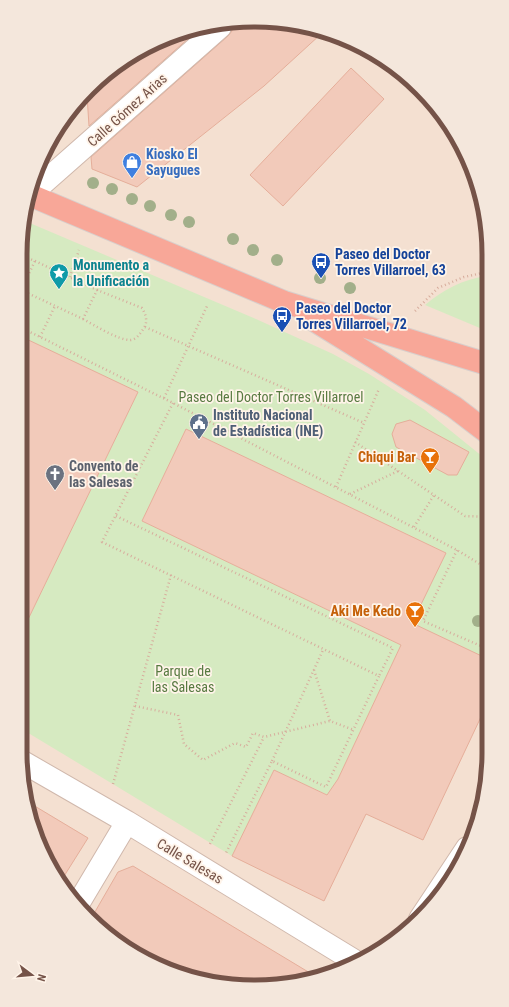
<svg xmlns="http://www.w3.org/2000/svg" width="509" height="1007" font-family="'Roboto Condensed',sans-serif">
	<style>
		.residential { fill: #f4e0d1 }
		.green { fill: #d6eac1 }
		.building { fill: #f2caba; stroke: #e5ae9a }
		.lines { fill: none; stroke-linecap: round; stroke-linejoin: round }
		.street-casing { stroke: #d0b8ac; stroke-width: 24 }
		.highway-casing { stroke: #d8cfcc; stroke-width: 24 }
		.path { stroke: #d7ad9d; stroke-width: 2.5; stroke-dasharray: 1 3; stroke-linecap: butt }
		.street { stroke: #fff; stroke-width: 22 }
		.highway { stroke: #f8a798; stroke-width: 22 }
		.tree { fill: #a2af8a }
		.labels { text-anchor: middle; dominant-baseline: central; stroke-width: 3.5; stroke-linejoin: round; paint-order: stroke }
		.street-label { font-size: 14px; fill: #755348; stroke: #fff4e9 }
		.shop-label { font-size: 14px; font-weight: bold; fill: #366cbe; stroke: #fff4e9; text-anchor: start }
		.transit-label { font-size: 14px; font-weight: bold; fill: #164399; stroke: #fff4e9; text-anchor: start }
		.culture-label { font-size: 14px; font-weight: bold; fill: #0d838f; stroke: #fff4e9; text-anchor: start }
		.park-label { font-size: 14px; fill: #587a41; stroke: #fff4e9 }
		.service-label { font-size: 14px; font-weight: bold; fill: #4e5e75; stroke: #fff4e9; text-anchor: start }
		.food-label { font-size: 14px; font-weight: bold; fill: #c56008; stroke: #fff4e9; text-anchor: end }
		.worship-label { font-size: 14px; font-weight: bold; fill: #5b616d; stroke: #fff4e9; text-anchor: start }
		.rim { fill: none; stroke: #755348; stroke-width: 5 }
	</style>
	<rect width="100%" height="100%" fill="#fcf0e3"/>
	<!-- residential -->
	<path class="residential" d="M270,20l88,24 51,34 32,34 30,53 16,59 2,544 -24,88 -45,62 -62,45 -73,22 -76,-3 -85,-34 -55,-53 -36,-67 -13,-76v-513l24,-88 56,-73 79,-45z"/>
	<!-- green -->
	<path class="green" d="M25,221l231,98 77,35 36,20 56,36 63,51v198l-76,-36 34,-70 -260,-124 -44,92 259,124 -71,151 -56,-26 -42,86 -212,-128v-92l118,-244 -118,-56v-97z
		M487,276v55l-62,-26c18,-15 38,-26 62,-29z"/>
	<!-- building -->
	<path class="building" d="M270,20l51,14 -57,52 -127,101 -45,-18 -1,-12 137,-121 4,-5v-6z
		M198,30l-109,96 -2,-31 13,-17 79,-45z
		M351,68l33,31 -101,107 -33,-31z
		M20,336l118,56 -118,244z
		M410,420l59,32 -12,23h-9l-52,-28 -4,-13 4,-10z
		M186,429l260,124 -34,70 76,36v43l-65,138 -57,-26 -42,87 -92,-45 42,-86 53,25 11,-16 63,-134 -259,-124z
		M28,802l60,36 -27,43 -28,-53z
		M133,866l99,60 83,50 -30,9 -76,-3 -85,-34 -32,-31 26,-45z"/>
	<g class="lines">
		<defs>
			<path id="street" d="M33,192l187,-165
				M21,761l106,61 226,138 3,4
				M78,904l49,-82
				M420,919l47,-71"/>
			<path id="highway" d="M32,196l252,106 203,62
				M312,319l142,88 34,26"/>
		</defs>
		<!-- street casing -->
		<use href="#street" class="street-casing"/>
		<!-- highway casing -->
		<use href="#highway" class="highway-casing"/>
		<!-- path -->
		<path class="path" d="M20,255l15,6
			M35,261l62,29 -14,29 -62,-29z
			M70,277l9,-27
			M415,311l23,-23 26,-11 23,-5
			M83,319c11,6 35,21 47,21 6,0 10,-6 14,-12 4,-7 2,-13 -2,-20l-45,-18
			M20,327l153,76 284,147 31,19
			M145,327l219,96
			M40,337l15,-31
			M164,398l44,-94
			M173,403l-71,139 277,134 -53,111 -54,-26 -46,92
			M355,442l110,74 23,1
			M336,487l43,-98
			M350,494l48,-23
			M116,516l277,132 -14,28
			M414,527l20,-32
			M457,550l-34,71 65,28
			M314,670l16,51
			M135,706l43,9 6,29 19,16 32,-17 11,4 7,-14 11,4 66,-16 24,9
			M272,761l51,-111
			M113,784l58,-209
			M210,844l54,-107"/>
		<!-- street -->
		<use href="#street" class="street"/>
		<!-- highway -->
		<use href="#highway" class="highway"/>
	</g>
	<!-- trees -->
	<g class="tree">
		<circle cx="93" cy="183" r="6"/>
		<circle cx="112" cy="189" r="6"/>
		<circle cx="132" cy="199" r="6"/>
		<circle cx="150" cy="206" r="6"/>
		<circle cx="171" cy="215" r="6"/>
		<circle cx="189" cy="222" r="6"/>
		<circle cx="233" cy="239" r="6"/>
		<circle cx="253" cy="250" r="6"/>
		<circle cx="277" cy="260" r="6"/>
		<circle cx="320" cy="278" r="6"/>
		<circle cx="350" cy="288" r="6"/>
		<circle cx="478" cy="621" r="6"/>
	</g>
	<!-- icons -->
	<defs>
		<symbol id="shop-pin" viewBox="-11 -11 22 30"><path d="M0 17L-7.5 6A9.5 9.5 0 1 1 7.5 6Z" fill="#3f7fe0" stroke="#fff4e9"/><path d="M-5-2.5h2.3a2.7 3.5 0 0 1 5.4 0H5L5.5 6h-11ZM-1.5-2.5h3a1.5 2.3 0 0 0-3 0Z" fill="#fff"/></symbol>
		<symbol id="bus-pin" viewBox="-11 -11 22 30"><path d="M0 17L-7.5 6A9.5 9.5 0 1 1 7.5 6Z" fill="#1a4fb4" stroke="#fff4e9"/><path d="M-5-6H5V4H4V6H2V4H-2V6H-4V4H-5ZM-3.5-4V0h7V-4ZM-3.5 1.2v1.5H-2V1.2ZM2 1.2v1.5H3.5V1.2Z" fill="#fff"/></symbol>
		<symbol id="sight-pin" viewBox="-11 -11 22 30"><path d="M0 17L-7.5 6A9.5 9.5 0 1 1 7.5 6Z" fill="#0f9aa8" stroke="#fff4e9"/><path d="M0-6L1.8-2.2L6-1.7L2.9 1.2L3.7 5.4L0 3.3L-3.7 5.4L-2.9 1.2L-6-1.7L-1.8-2.2Z" fill="#fff"/></symbol>
		<symbol id="civic-pin" viewBox="-11 -11 22 30"><path d="M0 17L-7.5 6A9.5 9.5 0 1 1 7.5 6Z" fill="#5c6f8a" stroke="#fff4e9"/><path d="M-.6-6.5H3V-4.5H.6V-3L4-1V1h2V6H-6V1h2V-1L-.6-3ZM-1.2 2.5V6h2.4V2.5Z" fill="#fff"/></symbol>
		<symbol id="bar-pin" viewBox="-11 -11 22 30"><path d="M0 17L-7.5 6A9.5 9.5 0 1 1 7.5 6Z" fill="#e8710a" stroke="#fff4e9"/><path d="M-6-5H6L.8 .8V4.5H3.5V6h-7V4.5H-.8V.8Z" fill="#fff"/></symbol>
		<symbol id="church-pin" viewBox="-11 -11 22 30"><path d="M0 17L-7.5 6A9.5 9.5 0 1 1 7.5 6Z" fill="#6b7280" stroke="#fff4e9"/><path d="M-1.2-6h2.4v3.5h3.3v2.4h-3.3V6h-2.4V-.1h-3.3v-2.4h3.3Z" fill="#fff"/></symbol>
	</defs>
	<g fill-rule="evenodd">
		<use href="#shop-pin" x="121" y="151" width="22" height="30"/>
		<use href="#bus-pin" x="310" y="251" width="22" height="30"/>
		<use href="#sight-pin" x="48" y="262" width="22" height="30"/>
		<use href="#bus-pin" x="271" y="305" width="22" height="30"/>
		<use href="#civic-pin" x="188" y="412" width="22" height="30"/>
		<use href="#bar-pin" x="419" y="446" width="22" height="30"/>
		<use href="#church-pin" x="44" y="463" width="22" height="30"/>
		<use href="#bar-pin" x="404" y="600" width="22" height="30"/>
	</g>
	<g class="labels">
		<!-- street labels -->
		<g class="street-label">
			<text transform="translate(127 110) rotate(-42)">Calle Gómez Arias</text>
			<text transform="translate(190 861) rotate(31)">Calle Salesas</text>
		</g>
		<!-- shop labels -->
		<g class="shop-label">
			<text x="146" y="154">Kiosko El<tspan x="146" dy="16">Sayugues</tspan></text>
		</g>
		<!-- transit labels -->
		<g class="transit-label">
			<text x="335" y="254">Paseo del Doctor<tspan x="335" dy="16">Torres Villarroel, 63</tspan></text>
			<text x="296" y="308">Paseo del Doctor<tspan x="296" dy="16">Torres Villarroel, 72</tspan></text>
		</g>
		<!-- culture labels -->
		<g class="culture-label">
			<text x="73" y="265">Monumento a<tspan x="73" dy="16">la Unificación</tspan></text>
		</g>
		<!-- park labels -->
		<g class="park-label">
			<text x="271" y="397">Paseo del Doctor Torres Villarroel</text>
			<text x="183" y="671">Parque de<tspan x="183" dy="16">las Salesas</tspan></text>
		</g>
		<!-- service labels -->
		<g class="service-label">
			<text x="213" y="415">Instituto Nacional<tspan x="213" dy="16">de Estadística (INE)</tspan></text>
		</g>
		<!-- food labels -->
		<g class="food-label">
			<text x="416" y="457">Chiqui Bar</text>
			<text x="401" y="611">Aki Me Kedo</text>
		</g>
		<!-- worship labels -->
		<g class="worship-label">
			<text x="69" y="466">Convento de<tspan x="69" dy="16">las Salesas</tspan></text>
		</g>
	</g>
	<!-- crop -->
	<path d="M0 0H509V1007H0ZM254 27H255A227 227 0 0 1 482 254V753A227 227 0 0 1 255 980H254A227 227 0 0 1 27 753V254A227 227 0 0 1 254 27Z" fill="#f4e7dc" fill-rule="evenodd"/>
	<path class="rim" d="M254 27H255A227 227 0 0 1 482 254V753A227 227 0 0 1 255 980H254A227 227 0 0 1 27 753V254A227 227 0 0 1 254 27Z"/>
	<!-- north arrow -->
	<g transform="translate(32 975) rotate(106)" stroke="#fff4e9" stroke-width="3" paint-order="stroke">
	<path d="M0-3L7 15L0 10L-7 15Z" fill="#755348"/>
	<text y="-6" font-size="11" font-weight="bold" text-anchor="middle" fill="#755348">N</text>
	</g>
</svg>
